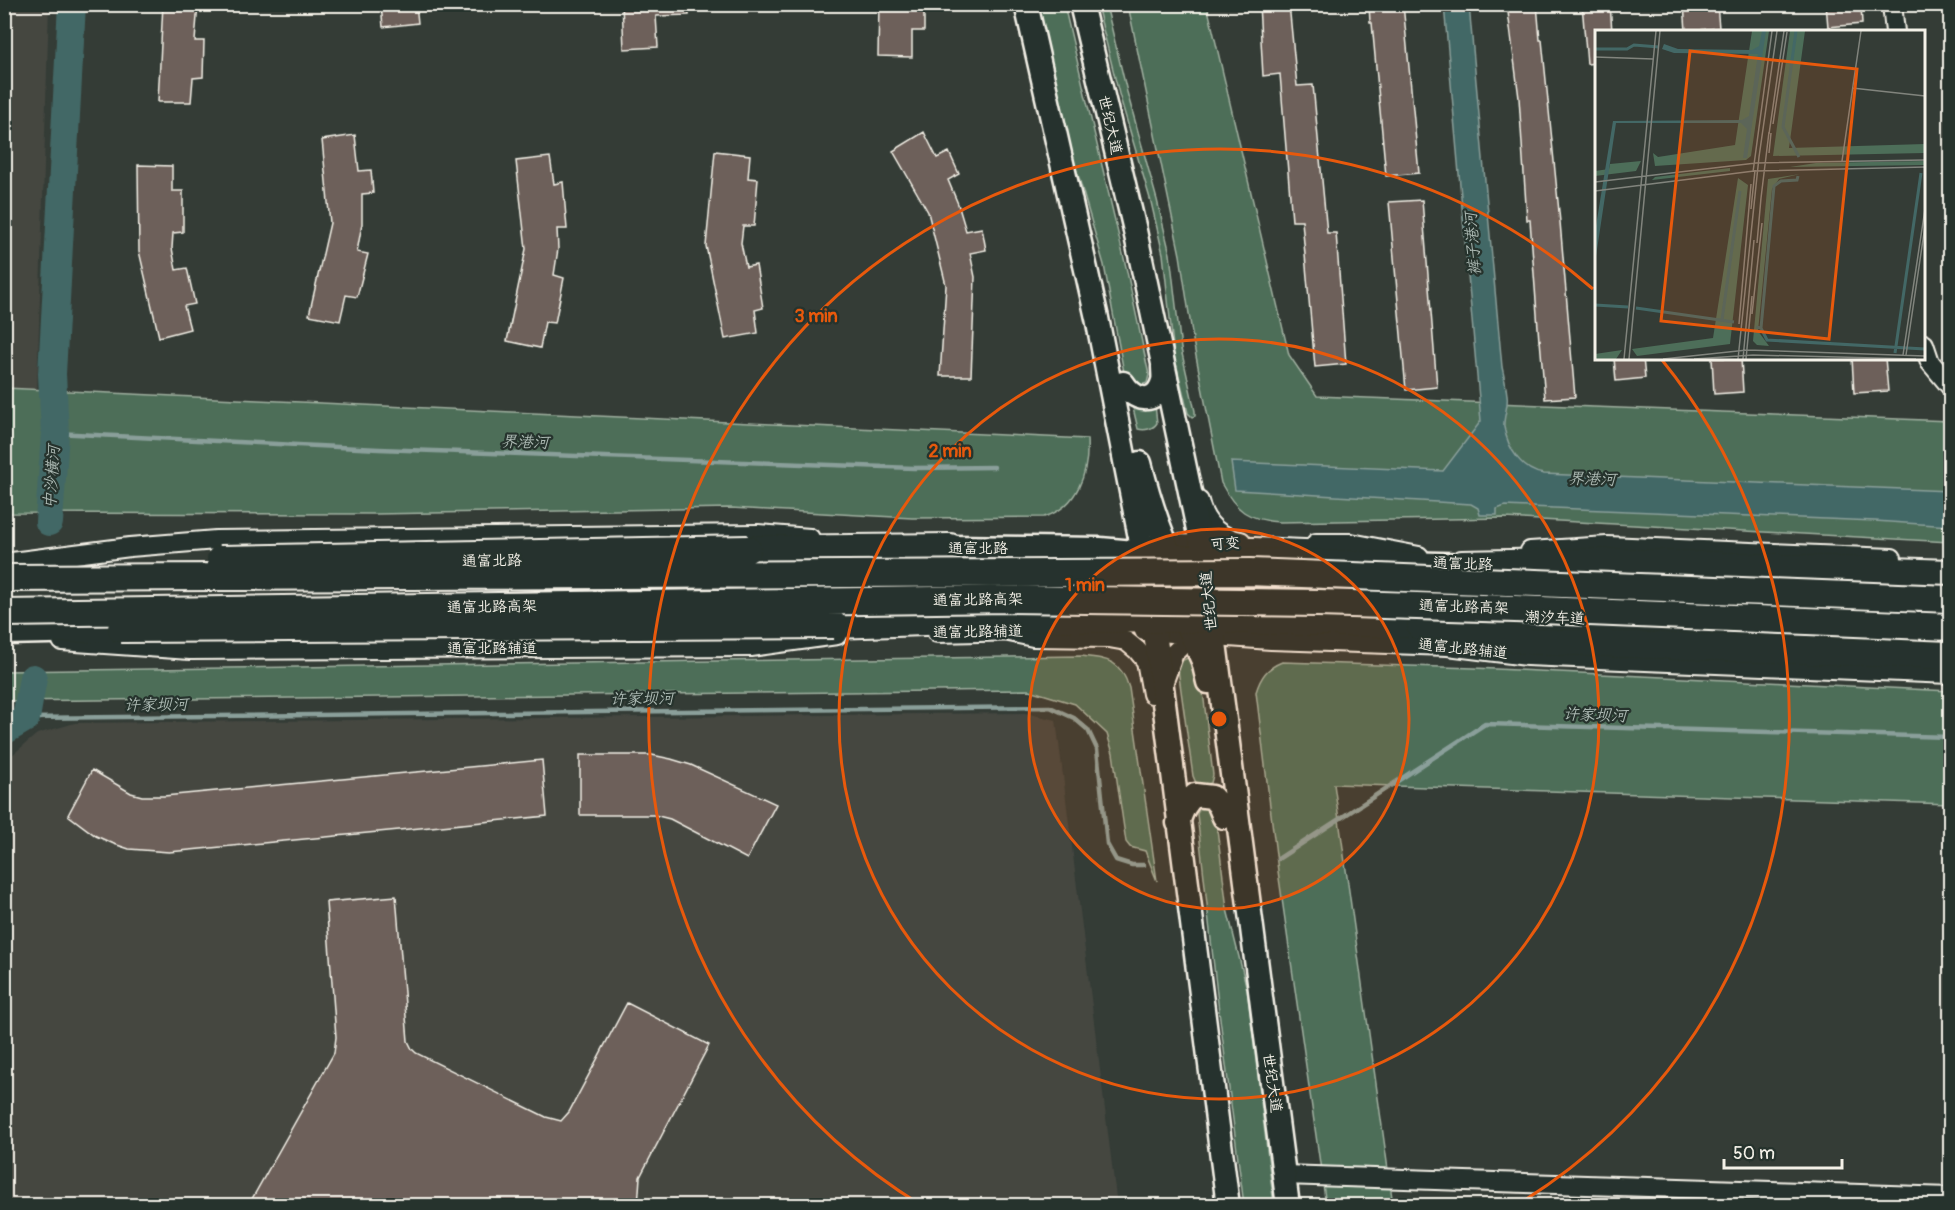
<svg xmlns="http://www.w3.org/2000/svg" width="1955" height="1210" font-family="Pangolin,'LXGW WenKai TC',sans-serif">
	<style>
		.built { fill: #454741 }
		.green { fill: #4d6e59; stroke: #a0b0a0; stroke-width: 1.5 }
		.water { fill: #436866; stroke: #8a9f9a; stroke-width: 1.5 }
		.lines { fill: none; stroke-linecap: round; stroke-linejoin: round }
		.stream { stroke: #8a9f9a; stroke-width: 4.5 }
		.river { stroke: #436866; stroke-width: 28 }
		.building { fill: #6d615a; stroke: #f4f1e8; stroke-width: 1.5 }
		.minor-casing { stroke: #f4f1e8; stroke-width: 22 }
		.major-casing { stroke: #f4f1e8; stroke-width: 27 }
		.highway-casing { stroke: #f4f1e8; stroke-width: 30 }
		.minor { stroke: #26332d; stroke-width: 18 }
		.major { stroke: #26332d; stroke-width: 22 }
		.highway { stroke: #26332d; stroke-width: 26 }
		.highway-bridge-casing { stroke: #f4f1e8; stroke-width: 30; stroke-linecap: butt }
		.highway-bridge { stroke: #26332d; stroke-width: 26 }
		.ring { fill: none; stroke: #e8590c; stroke-width: 3 }
		.labels { text-anchor: middle; dominant-baseline: central; stroke-width: 4.5; stroke-linejoin: round; paint-order: stroke }
		.street-label { font-size: 15px; fill: #f4f1e8; stroke: #26332d }
		.water-label { font-size: 16px; font-style: italic; fill: #adbab4; stroke: #26332d }
		.inset-river { fill: none; stroke: #436866; stroke-width: 3 }
		.inset-road { fill: none; stroke: #81847d; stroke-width: 1.5 }
		.view { fill: #e8590c; fill-opacity: 0.15; stroke: #e8590c; stroke-width: 3 }
		.inset-edge { fill: none; stroke: #f4f1e8; stroke-width: 3 }
		.centre { fill: #e8590c; stroke: #26332d; stroke-width: 3 }
		.ring-label { font-size: 18px; text-anchor: middle; font-weight: bold; fill: #e8590c; stroke: #26332d; stroke-width: 4.5; stroke-linejoin: round; paint-order: stroke }
	</style>
	<rect width="100%" height="100%" fill="#343c36"/>
	<filter id="ink" filterUnits="userSpaceOnUse"><feTurbulence type="fractalNoise" baseFrequency=".0167" numOctaves="2"/><feDisplacementMap in="SourceGraphic" scale="12" xChannelSelector="R" yChannelSelector="G"/><feConvolveMatrix kernelMatrix="1 2 1 2 8 2 1 2 1" color-interpolation-filters="sRGB"/></filter>
	<g filter="url(#ink)">
		<!-- built -->
		<path class="built" d="M4,5h45l-12,385 -32,-2z
			M1025,713l31,7 61,485h-1112l-1,-443 33,-28 38,-11z"/>
		<!-- green -->
		<path class="green" d="M1038,5h26l62,262 23,108 -2,8 -12,4 -10,-9 -21,-113 -30,-104z
			M1097,5h9l21,87 30,108 13,54 11,95 14,62v5l-3,1 -4,-4 -14,-58 -11,-101 -12,-52 -32,-108z
			M1128,5h79l82,350 28,41 633,25v121l-446,-24 -224,4c-32,-2 -44,-11 -59,-39l-27,-137 -14,-91z
			M5,388l1082,51c2,33 -9,68 -43,78l-132,1 -181,-10 -355,6 -371,-1z
			M1155,405l2,18c-4,6 -12,8 -19,6l-5,-21 12,1z
			M1082,656c26,3 39,4 47,32l28,193 -12,-30 -15,-4 -4,-5 -13,-89 -6,-19 -32,-30 -46,-14 -1025,11 1,-30z
			M1190,657l10,10 13,108 -2,8 -8,2 -7,-2 -3,-7 -15,-107 3,-8z
			M1282,662l192,6 476,23v113l-616,-20 59,421h-67l-48,-334 -22,-179c5,-16 11,-24 26,-30z
			M1200,807h8l7,6 12,96 20,80 27,216h-30l-26,-202 -21,-189z"/>
		<!-- water -->
		<path class="water" d="M1444,5h25l33,362c2,9 4,19 5,28 2,11 -4,22 -3,32 4,22 18,44 40,47l406,17v35l-75,-5 -370,-15 -8,3v6h-17l-2,-7 -7,-4 -236,-14 -4,-28 212,9 38,-50z"/>
		<g class="lines">
			<!-- stream -->
			<path class="stream" d="M55,433l324,16 535,19 80,-1
				M26,718l1024,-11 24,11 14,12 9,19 10,95 9,16 16,5h12
				M1278,859l207,-135 465,13"/>
			<!-- river -->
			<path class="river" d="M49,522l6,-89 -3,-59 20,-370
				M4,731l22,-13 7,-40"/>
		</g>
		<!-- building -->
		<path class="building" d="M163,4h35l-3,37h9l-1,36 -10,1 -2,24h-33z
			M381,4h35l2,19 -35,4z
			M622,4h67v11l-33,1 2,31 -34,2z
			M879,4h33v3h12v24h-12v26l-34,-1z
			M1259,4h30l8,82 16,-1 14,148h9l10,131 -31,3 -13,-146h-10l-12,-147 -17,2z
			M1369,4h34l16,169 -33,3 -14,-153h-2z
			M1507,4h30l3,36h2l18,182 15,175 -30,2 -5,-59 -1,1 -9,-121h-3l-8,-122z
			M1582,4h28l2,28h-16v31l-9,1z
			M1684,4h33l2,24 -33,3z
			M1826,4h35l1,20 -34,3z
			M924,132l13,26 12,-6 10,22 -11,6 10,24 8,27 16,-3 4,22 -16,3 5,24 -4,99h-31l6,-91 -18,-73 -35,-61z
			M355,135l4,36 12,-1 2,23 -11,1v30l-5,28 11,2 -11,43 -11,-2 -6,26 -31,-6 21,-92 -8,-83z
			M715,151l35,4 -2,23 10,1 -4,47h-11l-2,17 5,24 10,-2 7,43 -8,2 3,23 -33,6 -19,-93z
			M550,157l4,27 9,-2 4,47h-10l1,20 -4,26 10,3 -9,45 -10,-1 -5,26 -33,-7 19,-92 -10,-88z
			M138,165l34,1v25h11v41l-10,1 -1,15 4,22 11,-2 8,36 -11,2 6,23 -31,8 -20,-86z
			M1422,200l15,187 -31,3 -17,-188z
			M1614,358h29l2,20 -29,3z
			M1712,358h29l2,34 -29,2z
			M1852,358h33l3,33 -34,2z
			M580,755h72l19,4 20,6 85,39 -29,55 -77,-40 -16,-4h-74z
			M542,760l5,56 -378,36 -40,-3 -15,-5 -18,-8 -28,-21 24,-45 39,23 11,3h22z
			M396,896l12,145 4,8 4,4 130,64 15,4 8,-9 58,-109 82,42 -69,132 -2,29h-390l86,-153 2,-16 -10,-135z"/>
		<g class="lines">
			<defs>
				<path id="minor" d="M1892,4l3,28
					M1924,344l6,18 20,24
					M1199,501c5,22 19,36 42,40
					M1155,543l173,7
					M1316,543h35l68,13
					M1530,551l77,-5 285,12
					M4,563l126,-16 86,-7 542,-6 52,4
					M1144,631l127,9 177,6 79,10 423,18
					M1009,632l24,5 76,1 17,3 11,9 9,11 6,33
					M937,633l83,-2
					M62,641l128,9 561,-3 86,-12
					M1163,684l11,-31 23,-22
					M1284,1175l666,22"/>
				<path id="major" d="M1026,4l71,314 46,235 12,79 73,574
					M1081,4l53,222 70,332 84,648
					M1123,383c11,18 33,23 40,-2 1,-4 0,-10 0,-15
					M1140,463c9,36 19,69 36,102
					M933,549l17,-2 150,2 104,9 275,7
					M1180,610l23,51 5,21
					M938,620l273,2 209,5 58,-7 472,21
					M4,633l134,-3
					M1178,823c4,-12 7,-20 17,-28l17,2 7,8 5,12"/>
				<path id="highway" d="M748,549l202,-2
					M1462,564l145,-3 343,12
					M834,625l121,-4
					M1420,627l108,14 422,15"/>
			</defs>
			<!-- minor casing -->
			<use href="#minor" class="minor-casing"/>
			<!-- major casing -->
			<use href="#major" class="major-casing"/>
			<!-- highway casing -->
			<use href="#highway" class="highway-casing"/>
			<!-- minor -->
			<use href="#minor" class="minor"/>
			<!-- major -->
			<use href="#major" class="major"/>
			<!-- highway -->
			<use href="#highway" class="highway"/>
			<defs>
				<path id="highway-bridge" d="M220,559l528,-10
					M4,578l1246,-6 700,27
					M4,613l1004,-14 310,4 197,6 435,18
					M121,629l713,-4"/>
			</defs>
			<!-- highway-bridge casing -->
			<use href="#highway-bridge" class="highway-bridge-casing"/>
			<!-- highway-bridge -->
			<use href="#highway-bridge" class="highway-bridge"/>
		</g>
	</g>
	<!-- distance rings -->
	<circle cx="1219" cy="719" r="190" fill="#e8590c" fill-opacity=".12"/>
	<g class="ring">
		<circle cx="1219" cy="719" r="190"/>
		<circle cx="1219" cy="719" r="380"/>
		<path d="M921 1205A570 570 0 1 1 1593 289M1662 360A570 570 0 0 1 1517 1205"/>
	</g>
	<g class="labels">
		<!-- street labels -->
		<g class="street-label">
			<text transform="translate(1110 125) rotate(77)">世纪大道</text>
			<text transform="translate(1225 544) rotate(-4)">可变</text>
			<text x="978" y="548">通富北路</text>
			<text transform="translate(492 561) rotate(-1)">通富北路</text>
			<text transform="translate(1463 564) rotate(2)">通富北路</text>
			<text transform="translate(978 600) rotate(-1)">通富北路高架</text>
			<text transform="translate(1209 601) rotate(-96)">世纪大道</text>
			<text transform="translate(492 607) rotate(-1)">通富北路高架</text>
			<text transform="translate(1464 607) rotate(2)">通富北路高架</text>
			<text transform="translate(1555 618) rotate(2)">潮汐车道</text>
			<text transform="translate(978 632) rotate(-1)">通富北路辅道</text>
			<text x="492" y="648">通富北路辅道</text>
			<text transform="translate(1463 649) rotate(6)">通富北路辅道</text>
			<text transform="translate(1272 1083) rotate(82)">世纪大道</text>
		</g>
		<!-- water labels -->
		<g class="water-label">
			<text transform="translate(1473 244) rotate(-94)">裤子港河</text>
			<text transform="translate(525 442) rotate(2)">界港河</text>
			<text transform="translate(52 477) rotate(-86)">中沙横河</text>
			<text transform="translate(1592 479) rotate(2)">界港河</text>
			<text transform="translate(642 699) rotate(-1)">许家坝河</text>
			<text transform="translate(156 705) rotate(-1)">许家坝河</text>
			<text transform="translate(1595 715) rotate(2)">许家坝河</text>
		</g>
	</g>
	<!-- overview -->
	<g transform="translate(1595 30)">
		<rect width="330" height="330" fill="#343c36"/>
		<path d="M157,1h17l-18,125 -5,4 -91,6 -2,-13 5,4 77,-12zM195,1h15l-16,117 136,-4v9l-152,3zM46,131l-5,10 -41,5v-5l14,-2 1,-5zM330,131v4l-135,2 26,-4zM135,138v3l-78,9 3,-3zM205,144l-21,5 -7,10 -14,142 11,15 -12,-1 -4,-4 15,-162zM143,148l10,7 -18,159 -93,12 -5,-7 81,-11zM27,320l-6,9h-21v-5z" fill="#4d6e59"/>
		<path d="M167,1h4l-19,127h-4l4,-29 -6,-6h-125l-21,140v-31l18,-111 129,-1 7,-4 9,-62 -84,-1 -12,-4 2,-5 14,5 74,1 7,-4z" fill="#436866"/>
		<path class="inset-river" d="M201,1l-13,96 16,30M0,19h32l7,-4 25,2M0,275l33,2M41,278l98,14M127,290l18,-129M161,297l5,1 6,12 158,9M166,298l13,-142 7,-5 16,-1 1,-4M300,323l26,-180"/>
		<path class="inset-road" d="M0,27l58,2M257,58l73,8M178,94l14,-92M174,104l15,-103M174,123l2,-20M247,131l19,-130M158,142l19,-141M0,152l161,-19 169,-3M0,161l159,-20 171,-4M166,168l8,-66M156,179l4,-39M162,213l4,-45M157,284l10,-91M144,294l12,-140M308,325l22,-146M311,325l19,-129M29,329l32,-328M34,329l31,-328M68,329l84,-9 178,6M99,329l59,-4 163,4M143,329l21,-202 18,-126M148,329l11,-119M151,329l6,-63"/>
		<path class="view" d="M95,21l167,18 -28,270 -168,-18z"/>
		<rect width="330" height="330" class="inset-edge"/>
	</g>
	<circle cx="1219" cy="719" r="9" class="centre"/>
	<g class="ring-label">
		<text x="816" y="322">3 min</text>
		<text x="950" y="457">2 min</text>
		<text x="1085" y="591">1 min</text>
	</g>
	<!-- margin -->
	<rect width="1955" height="1210" fill="none" stroke="#26332d" stroke-width="24"/>
	<rect x="12" y="12" width="1931" height="1186" fill="none" stroke="#f4f1e8" stroke-width="2" filter="url(#ink)"/>
	<!-- scale -->
	<path d="M1724 1159v9h118v-9" fill="none" stroke="#f4f1e8" stroke-width="3"/>
	<text x="1733" y="1159" font-size="18" fill="#f4f1e8" stroke="#26332d" stroke-width="4.5" paint-order="stroke">50 m</text>
</svg>
